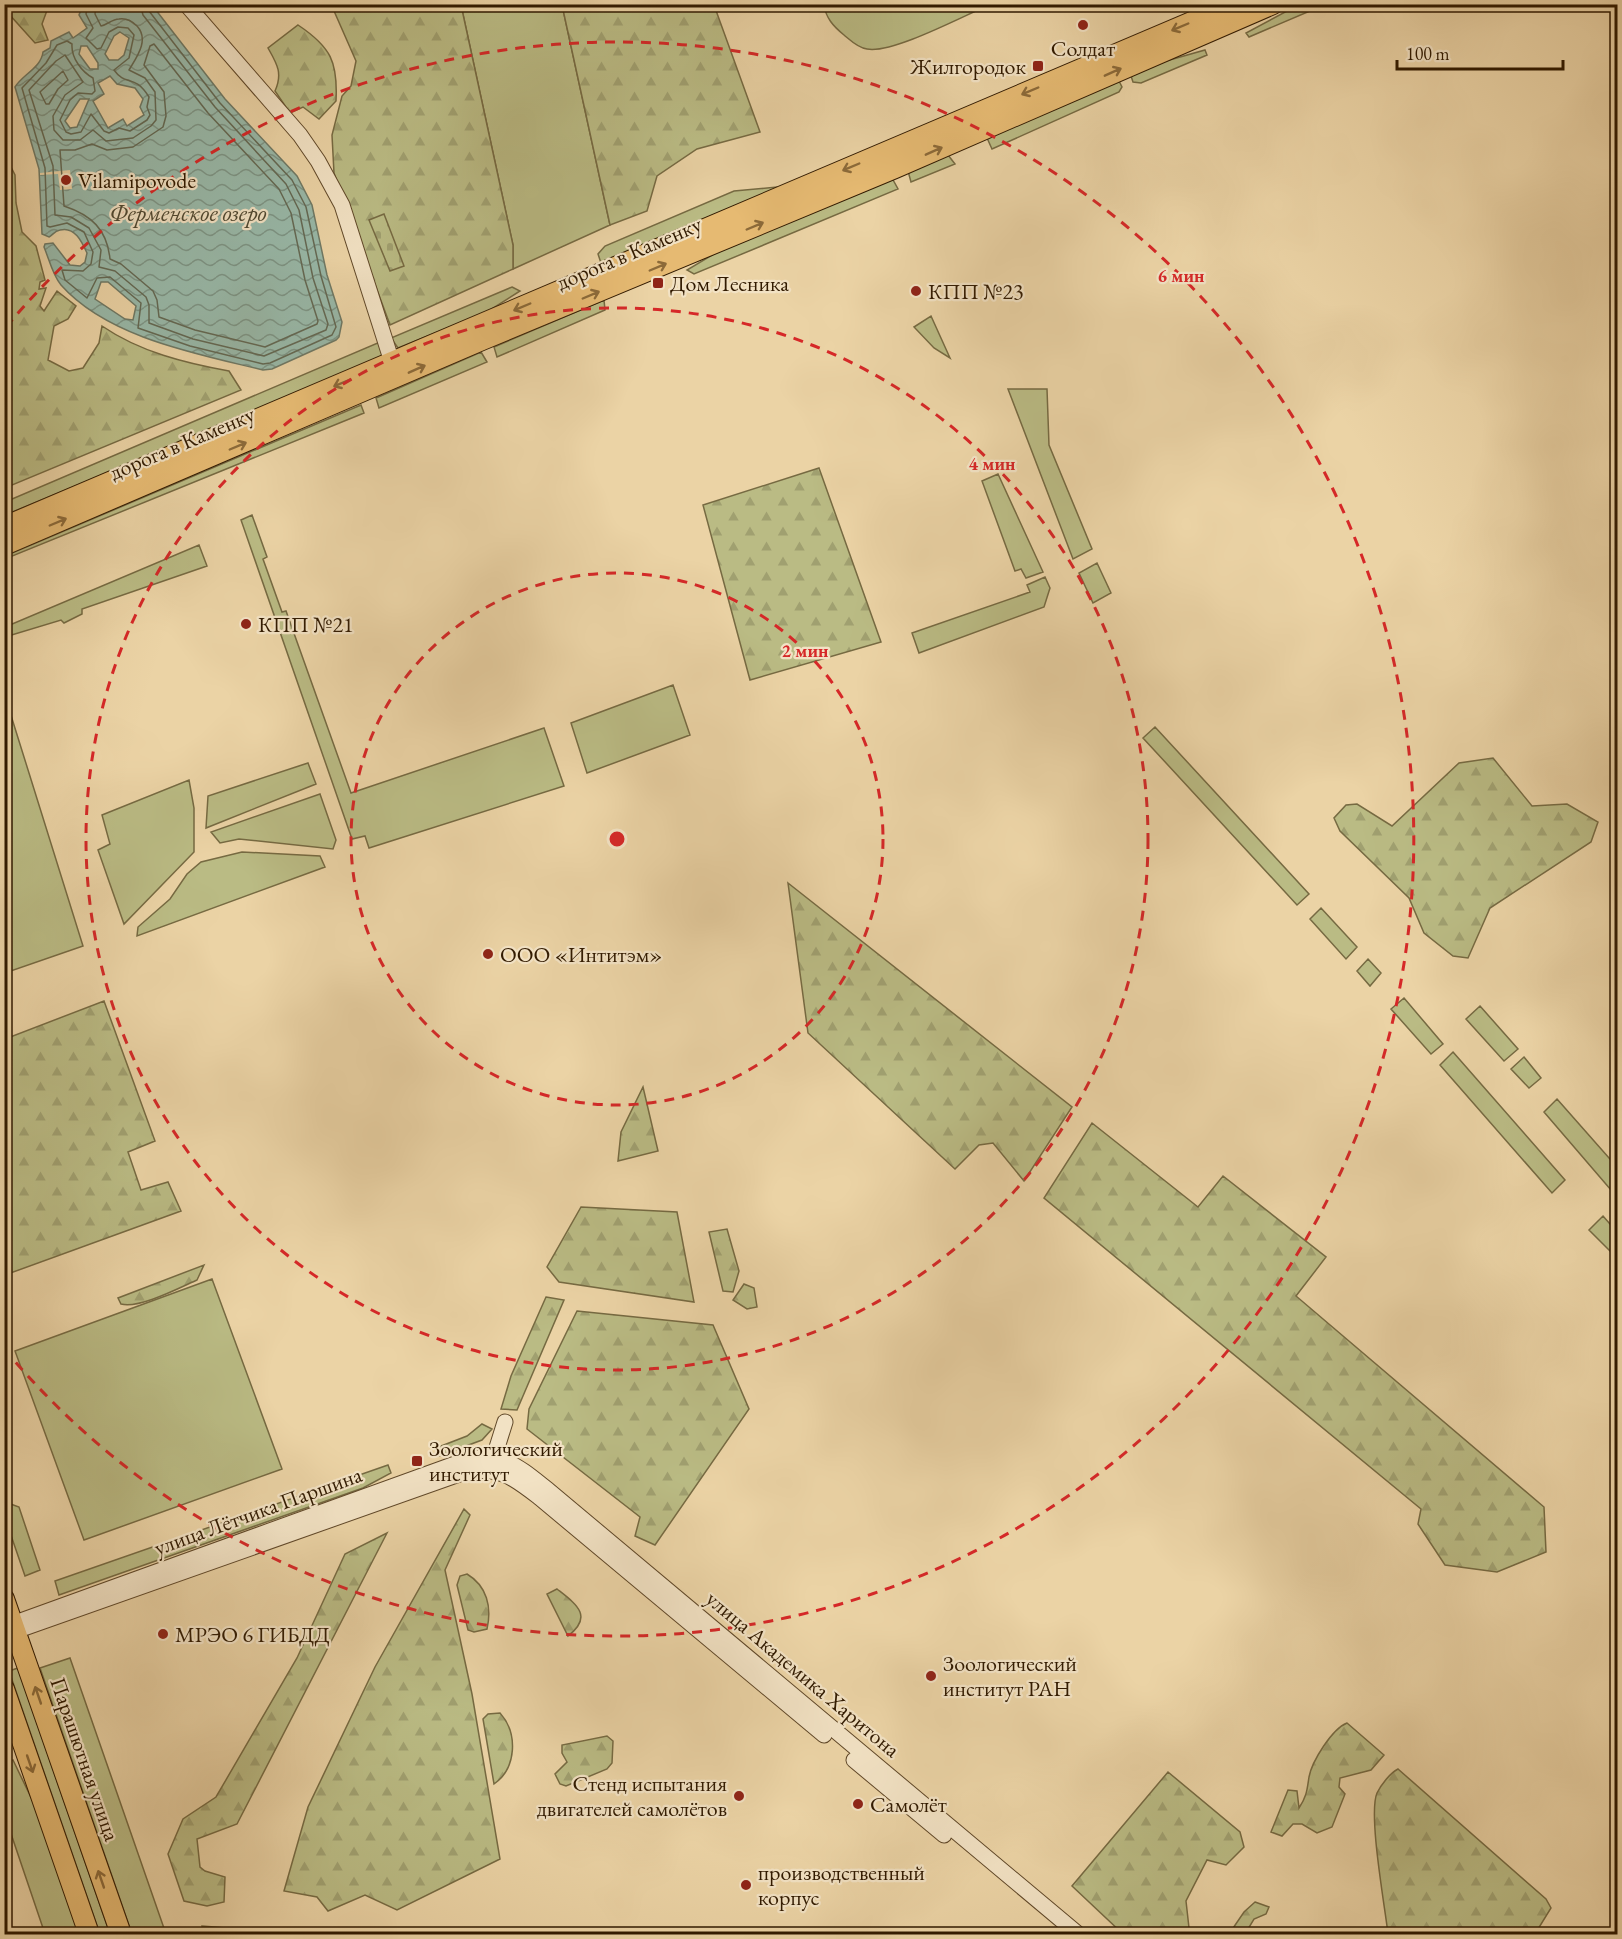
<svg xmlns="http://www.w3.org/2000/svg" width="1622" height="1939" font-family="'EB Garamond',serif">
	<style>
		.green { fill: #babb84; stroke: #766a42; stroke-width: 1.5 }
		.forest { fill: url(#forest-firs); stroke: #766a42; stroke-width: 1.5 }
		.cemetery { fill: url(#cemetery-stones); stroke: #766a42; stroke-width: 1.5 }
		.water { fill: url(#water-waves); stroke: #6f7965; stroke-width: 1.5; fill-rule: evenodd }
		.pier { fill: #ebd3a5 }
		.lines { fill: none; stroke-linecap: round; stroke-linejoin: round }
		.shore { stroke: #646954; stroke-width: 1.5 }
		.minor-casing { stroke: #604829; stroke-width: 17 }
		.major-casing { stroke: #311a00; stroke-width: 22 }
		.minor { stroke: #f2e2c4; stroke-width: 15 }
		.major { stroke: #e6ba72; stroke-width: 20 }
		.oneway { stroke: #8c6a39 }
		.ring { fill: none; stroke: #d62828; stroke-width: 3; stroke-dasharray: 10 8 }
		.poi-dot { fill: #8f2418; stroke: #f2e2c4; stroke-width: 2 }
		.labels { text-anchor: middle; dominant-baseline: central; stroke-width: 4.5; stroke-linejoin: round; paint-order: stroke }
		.poi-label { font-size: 22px; fill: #311a00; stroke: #f2e2c4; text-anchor: start }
		.street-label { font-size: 22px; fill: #311a00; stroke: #f2e2c4 }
		.water-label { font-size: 24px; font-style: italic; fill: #504932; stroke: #f2e2c4 }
		.centre { fill: #d62828; stroke: #f2e2c4; stroke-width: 3 }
		.ring-label { font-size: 18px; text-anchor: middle; font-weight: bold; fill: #d62828; stroke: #f2e2c4; stroke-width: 4.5; stroke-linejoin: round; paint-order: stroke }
	</style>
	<defs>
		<pattern id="forest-firs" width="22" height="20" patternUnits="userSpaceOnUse" patternTransform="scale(1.5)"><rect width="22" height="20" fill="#babb84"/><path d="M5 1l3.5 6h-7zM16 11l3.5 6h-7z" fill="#a0a070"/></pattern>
		<pattern id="cemetery-stones" width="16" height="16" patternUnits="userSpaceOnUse" patternTransform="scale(1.5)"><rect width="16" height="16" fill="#babb84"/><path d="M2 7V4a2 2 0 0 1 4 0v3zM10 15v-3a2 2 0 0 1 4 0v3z" fill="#a0a070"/></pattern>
		<pattern id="water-waves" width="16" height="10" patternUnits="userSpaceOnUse" patternTransform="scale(1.5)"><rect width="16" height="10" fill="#98b8a8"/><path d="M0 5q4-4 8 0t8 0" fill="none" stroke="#7d9586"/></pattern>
	</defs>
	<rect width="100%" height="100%" fill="#ebd3a5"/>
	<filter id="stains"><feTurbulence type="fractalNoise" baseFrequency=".00333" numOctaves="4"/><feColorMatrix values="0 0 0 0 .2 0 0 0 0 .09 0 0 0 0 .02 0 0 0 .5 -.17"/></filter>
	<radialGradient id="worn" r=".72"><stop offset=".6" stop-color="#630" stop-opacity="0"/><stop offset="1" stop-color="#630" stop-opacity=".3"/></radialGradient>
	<!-- green -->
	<path class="green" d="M1300,4l24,1 -75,32 -3,-4z
		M461,5h101l48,220 -97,44v-24z
		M824,5v-1l165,1c-26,11 -97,49 -122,44 -9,-1 -17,-9 -23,-14 -11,-9 -18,-17 -20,-30z
		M1205,50l2,5 -66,28 -8,-1 -2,-6 35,-15z
		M1119,81l3,6 -3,5 -127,57 -5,-11z
		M948,155l7,9 -44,18 -3,-11z
		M892,178l6,11 -204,85 -7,-4 37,-22z
		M777,187l1,2 -177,74 -3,-9 7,-8 129,-55z
		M512,287l8,4 -33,21 -89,36 -7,-10z
		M604,300l1,10 -108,47 -3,-10z
		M931,316l19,42 -16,-10 -20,-21z
		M380,342l4,13 -117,52 -262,108v-13z
		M481,352l6,10 -108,46 -3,-10z
		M1008,389h39l2,56 43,104 -19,10z
		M361,405l3,8 -359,146v-3z
		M998,474l45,98 -17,6 -5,-9 -6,2 -33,-90z
		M252,515l15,42 -4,2 19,53 4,-1 65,182 193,-65 20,58 -195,62 -4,-12 -13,3 -111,-319z
		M199,545l8,21 -125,43v5l-18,9 -3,-3 -56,17v-10z
		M1097,563l14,30 -18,10 -14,-30z
		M1045,577l5,11 -6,19 -125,46 -7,-20 118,-41 -3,-7z
		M673,685l17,50 -103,38 -16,-50z
		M9,709l74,237 -78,27 -1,-263z
		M1155,727l154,167 -12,11 -154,-167z
		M308,763l8,21 -110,44 2,-32z
		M189,780l5,28v44l-70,72 -26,-74 12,-6 -8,-29z
		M320,794l16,46 -3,9 -94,-10 -19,4 -9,-11z
		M242,852l78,4 5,11 -188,69 1,-9 32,-28 17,-25 14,-12z
		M1321,908l36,39 -11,12 -36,-40z
		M1368,959l13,14 -11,13 -13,-15z
		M1404,998l39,46 -12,10 -40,-45z
		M1480,1006l38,43 -14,12 -38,-42z
		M1453,1052l112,128 -13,13 -112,-128z
		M1524,1057l17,21 -12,10 -18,-19z
		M1557,1099l60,68v30l-73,-85z
		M1603,1216l14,16v26l-28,-28z
		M212,1279l70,190 -198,71 -69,-189z
		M482,1424l10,5 -10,11 -43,16 -3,-8 31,-12z
		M388,1465l3,8 -28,15 -304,107 -4,-14z
		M8,1503l11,4 21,63 -15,6 -20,-58v-11z
		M70,1658l96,276h-34l-92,-266z
		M18,1668l92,266h-10l-91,-263z
		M13,1760l25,52 42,122h-35l-40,-118 -1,-53z"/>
	<!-- forest -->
	<path class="forest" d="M5,4l44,1 -7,19 6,16 -13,3 -27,-30 -3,-1z
		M326,5h135l52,240v24l-123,56 -56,-152 -2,-38 10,-39 9,-10 5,-25 -22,-50z
		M562,5h152l46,127 -63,17 -40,27 -10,35 -37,14z
		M298,25c33,22 40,37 38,76l-17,18 -16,-12 -13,6 -15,-22c8,-18 2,-27 -7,-43z
		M11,167l4,8 1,28 6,29 14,14 9,34 -5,2 -1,7 7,-1 -6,18 4,5 13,-20 19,15 -8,13 -14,7 -6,34 21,11 14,-3 16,-25 3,-17c38,26 83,37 127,45l12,19 -236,98 -1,-317z
		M819,468l62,174 -131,38 -47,-175z
		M1493,758l39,48 35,-2 31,18 -7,20 -101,66 -22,50 -15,-2 -29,-23 -15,-35 -69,-67 -6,-13 12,-13 11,-1 35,22 67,-63z
		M788,883l284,224 -48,74 -31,-38 -14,2 -24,24 -147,-136z
		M104,1001l51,140 -27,11 13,38 27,-8 13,29 -176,64v-236z
		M643,1087l15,64 -40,10 3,-29z
		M1092,1123l106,84 25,-31 103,81 -30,39 248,211 2,45 -49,20 -52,-7 -27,-41 3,-15 -377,-311z
		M581,1207l96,5 17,90 -135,-20 -12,-15z
		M727,1229l12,42 -6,21 -10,-1 -14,-59z
		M204,1265l-7,15c-18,8 -58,29 -76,24l-3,-6z
		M744,1284l10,4 3,19 -10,2 -14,-9z
		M546,1297l18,3 -47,110 -16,-1 10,-33z
		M577,1311l136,14 36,84 -94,136 -20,-9 5,-19 -113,-88 2,-20z
		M464,1509l6,6 -25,55 27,124 28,165 -103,51 -32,-15 -37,16 -11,-14 -33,-6 24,-84 67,-140z
		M387,1533l-150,291 -40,15 3,28 5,4 20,6 -1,25 -17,4 -23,-5 -16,-47 15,-35 33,-22 81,-139 48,-104z
		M467,1574c20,12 25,33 20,55l-13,3 -6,-2 -11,-45 3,-9z
		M557,1589c19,15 37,27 11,47l-21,-42z
		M500,1713c18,20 17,55 -6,71l-11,-65 5,-5z
		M1347,1723l37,32 -13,15 -31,8 -1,9 6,7 -13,33 -15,6 -15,-9h-9l-11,12 -11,-4 17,-42 9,1 2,17c8,-12 8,-18 10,-31 3,-16 23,-48 38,-54z
		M607,1736l6,5 -1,22 -5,6 -41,17 -6,-2 -5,-10 12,-12 -5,-9v-8z
		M1398,1769l148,130 5,9 -16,26h-147c-3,-27 -20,-120 -11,-141 4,-8 13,-20 21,-24z
		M1168,1772l72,60 4,15 -18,18 -19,-5 -21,41 3,27 -2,6h-64l-51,-48z
		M1255,1902l14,5 -3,7 -12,5 -9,15h-16l15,-22z
		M202,1926l48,4 1,4h-48z"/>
	<!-- cemetery -->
	<path class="cemetery" d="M384,214l20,52 -14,5 -21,-51z"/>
	<!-- water -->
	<path class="water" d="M83,5h69l73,94 72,77 15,29 15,70 15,47 -3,15 -3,3 -64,29 -9,1c-65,-16 -155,-32 -202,-85 -8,-9 -12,-26 -17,-38l1,-3 8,-1 17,22 10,1 5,-4 2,-9c-5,-11 -12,-27 -27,-23 -6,1 -7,5 -11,7l-7,-3 -3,-65 -24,-82c8,-13 26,-19 28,-35l7,-4 1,-7 18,-9 4,6 14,-10 -8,-13zM120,32l9,6 -5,17 -6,5h-9l-4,-6 9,-18zM81,46h6l11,17v6h-8l-11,-15zM110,76l7,8 18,4 8,11 -3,8 4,8 -17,11 -4,-7 -15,9 -15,-27 11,-7 -6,-11zM80,99h9l-12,28 -7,1 -5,-7zM101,282h7l28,24 -3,14 -8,-1 -30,-20z"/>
	<!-- pier -->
	<path class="pier" d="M70,170l2,19 -12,1 -2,-16 -18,1v-2z"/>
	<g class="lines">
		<!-- shore -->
		<path class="shore" d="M88,4l-2,10 7,14 -7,10 11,11 4,-1 8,-16 9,-5 10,1 6,7 -5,23 -15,12c12,17 20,3 35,27l-2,10 3,8 -3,5 -17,11 -11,-3 -10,5 -5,-2 -13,-17 -10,18 -10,2 -5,-2 -6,-12 10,-20 8,-7 14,1 3,-3 -2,-13c-11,-6 -22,-20 -21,-34l-5,-3 -10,4 -11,18 -24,25 23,80 2,58 3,1 17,-4 17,9 9,20 -2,12 -8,7 -21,-1 3,10 22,18 10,-20 13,-1 31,26 -3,25 52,18 73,18 7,-1 62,-28 4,-8 -15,-51 -15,-69 -14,-27 -72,-77 -71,-92 -1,-7
			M96,4l-1,10 6,12c6,-1 11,-7 18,-7 6,-1 13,2 18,7 13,14 -1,32 -8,44l16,8 10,14 1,28 -5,6 -18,12 -27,3 -13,-11 -13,10h-17l-9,-10 -1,-14 12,-21 18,-13 -18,-27 -9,6 -27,29 24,76 2,49 16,2 18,11 12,22 -2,17 16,4 31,26 3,8v18l44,16 71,17 62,-26 2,-6 -15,-46 -14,-68 -13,-26 -71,-77 -72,-92 -3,-11
			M154,44l54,69 71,76 12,24 14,67 13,41 -1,3 -52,23 -70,-17 -36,-13 -2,-17 -4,-9 -32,-27 -11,-5c-3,-30 -19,-44 -46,-53l-4,-56h15l17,-6 15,6 26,-3 30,-20 3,-11 -2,-24 -20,-27 6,-19z
			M63,71l5,9 -10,9 -9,15h-3l-6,-12z"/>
		<defs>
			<path id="minor" d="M186,4l114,131 18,26 24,44 50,157
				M494,1457l11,-35
				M4,1627l462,-167c37,-9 54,8 82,30l530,444
				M7,1634l458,-162c35,-6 48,5 75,26l284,237
				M854,1760l90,75"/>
			<path id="major" d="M4,527l1230,-523
				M4,545l478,-205 413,-172 378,-164
				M4,1599l117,335
				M4,1689l85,245"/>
		</defs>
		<!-- minor casing -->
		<use href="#minor" class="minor-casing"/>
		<!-- major casing -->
		<use href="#major" class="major-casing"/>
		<!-- minor -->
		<use href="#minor" class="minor"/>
		<!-- major -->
		<use href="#major" class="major"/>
	</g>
	<!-- one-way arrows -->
	<defs><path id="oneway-shaft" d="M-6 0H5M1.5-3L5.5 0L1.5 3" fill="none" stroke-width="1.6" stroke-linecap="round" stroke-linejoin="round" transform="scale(1.5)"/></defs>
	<g class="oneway">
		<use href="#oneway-shaft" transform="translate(1180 27) rotate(157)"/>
		<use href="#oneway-shaft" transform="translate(1113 72) rotate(-24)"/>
		<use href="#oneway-shaft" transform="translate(1030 91) rotate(157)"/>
		<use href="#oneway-shaft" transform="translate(934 151) rotate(-24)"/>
		<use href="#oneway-shaft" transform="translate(851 167) rotate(157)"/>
		<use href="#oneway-shaft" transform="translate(755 226) rotate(-23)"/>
		<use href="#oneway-shaft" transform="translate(658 267) rotate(-23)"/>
		<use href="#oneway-shaft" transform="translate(591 295) rotate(-23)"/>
		<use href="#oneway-shaft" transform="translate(522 307) rotate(157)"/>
		<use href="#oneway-shaft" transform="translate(417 369) rotate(-24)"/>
		<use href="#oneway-shaft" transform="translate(342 383) rotate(157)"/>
		<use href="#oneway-shaft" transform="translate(238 446) rotate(-23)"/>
		<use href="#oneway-shaft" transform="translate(58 522) rotate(-23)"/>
		<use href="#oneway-shaft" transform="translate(38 1695) rotate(-109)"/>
		<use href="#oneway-shaft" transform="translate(30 1764) rotate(71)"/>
		<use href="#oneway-shaft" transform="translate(101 1879) rotate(-109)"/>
	</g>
	<!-- distance rings -->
	<g class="ring">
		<circle cx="617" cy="839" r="266"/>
		<circle cx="617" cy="839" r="531"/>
		<path d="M6 327A797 797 0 1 1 6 1351"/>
	</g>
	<!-- markers -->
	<g class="poi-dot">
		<circle cx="1083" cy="25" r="6"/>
		<rect x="1032" y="60" width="12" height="12" rx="3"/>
		<circle cx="66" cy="180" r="6"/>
		<rect x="652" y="277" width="12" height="12" rx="3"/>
		<circle cx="916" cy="291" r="6"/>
		<circle cx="246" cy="624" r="6"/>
		<circle cx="488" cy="954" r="6"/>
		<rect x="411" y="1455" width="12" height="12" rx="3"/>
		<circle cx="163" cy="1634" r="6"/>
		<circle cx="931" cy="1676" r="6"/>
		<circle cx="739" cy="1796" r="6"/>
		<circle cx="858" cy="1804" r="6"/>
		<circle cx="746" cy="1885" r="6"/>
	</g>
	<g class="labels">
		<!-- poi labels -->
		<g class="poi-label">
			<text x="1083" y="48" text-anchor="middle">Солдат</text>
			<text x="1026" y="66" text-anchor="end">Жилгородок</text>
			<text x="78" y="180">Vilamipovode</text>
			<text x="670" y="283">Дом Лесника</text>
			<text x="928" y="291">КПП №23</text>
			<text x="258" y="624">КПП №21</text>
			<text x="500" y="954">ООО «Интитэм»</text>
			<text x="429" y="1448">Зоологический<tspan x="429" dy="25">институт</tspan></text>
			<text x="175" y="1634">МРЭО 6 ГИБДД</text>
			<text x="943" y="1663">Зоологический<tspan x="943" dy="25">институт РАН</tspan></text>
			<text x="727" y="1783" text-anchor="end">Стенд испытания<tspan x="727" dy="25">двигателей самолётов</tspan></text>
			<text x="870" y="1804">Самолёт</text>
			<text x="758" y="1872">производственный<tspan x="758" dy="25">корпус</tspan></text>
		</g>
		<!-- street labels -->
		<g class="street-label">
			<text transform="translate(629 253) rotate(-23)">дорога в Каменку</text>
			<text transform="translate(182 443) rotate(-23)">дорога в Каменку</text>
			<text transform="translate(258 1511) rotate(-20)">улица Лётчика Паршина</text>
			<text transform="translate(803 1674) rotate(40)">улица Академика Харитона</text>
			<text transform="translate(85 1759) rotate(71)">Парашютная улица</text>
		</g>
		<!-- water labels -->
		<g class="water-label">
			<text x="188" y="212">Ферменское озеро</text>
		</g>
	</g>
	<circle cx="617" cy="839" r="9" class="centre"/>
	<g class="ring-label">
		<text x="1181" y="282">6 мин</text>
		<text x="992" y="470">4 мин</text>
		<text x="805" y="657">2 мин</text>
	</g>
	<!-- margin -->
	<rect width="1622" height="1939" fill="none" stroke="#ebd3a5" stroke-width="24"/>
	<rect x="6" y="6" width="1610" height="1927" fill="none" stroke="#311a00" stroke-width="3"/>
	<rect x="12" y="12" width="1598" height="1915" fill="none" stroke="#311a00" stroke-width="1.5"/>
	<!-- scale -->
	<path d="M1397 60v9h166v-9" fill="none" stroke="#311a00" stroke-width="3"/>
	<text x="1406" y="60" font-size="18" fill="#311a00" stroke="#f2e2c4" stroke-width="4.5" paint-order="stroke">100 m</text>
	<rect width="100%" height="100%" filter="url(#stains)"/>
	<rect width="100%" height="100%" fill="url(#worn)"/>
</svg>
